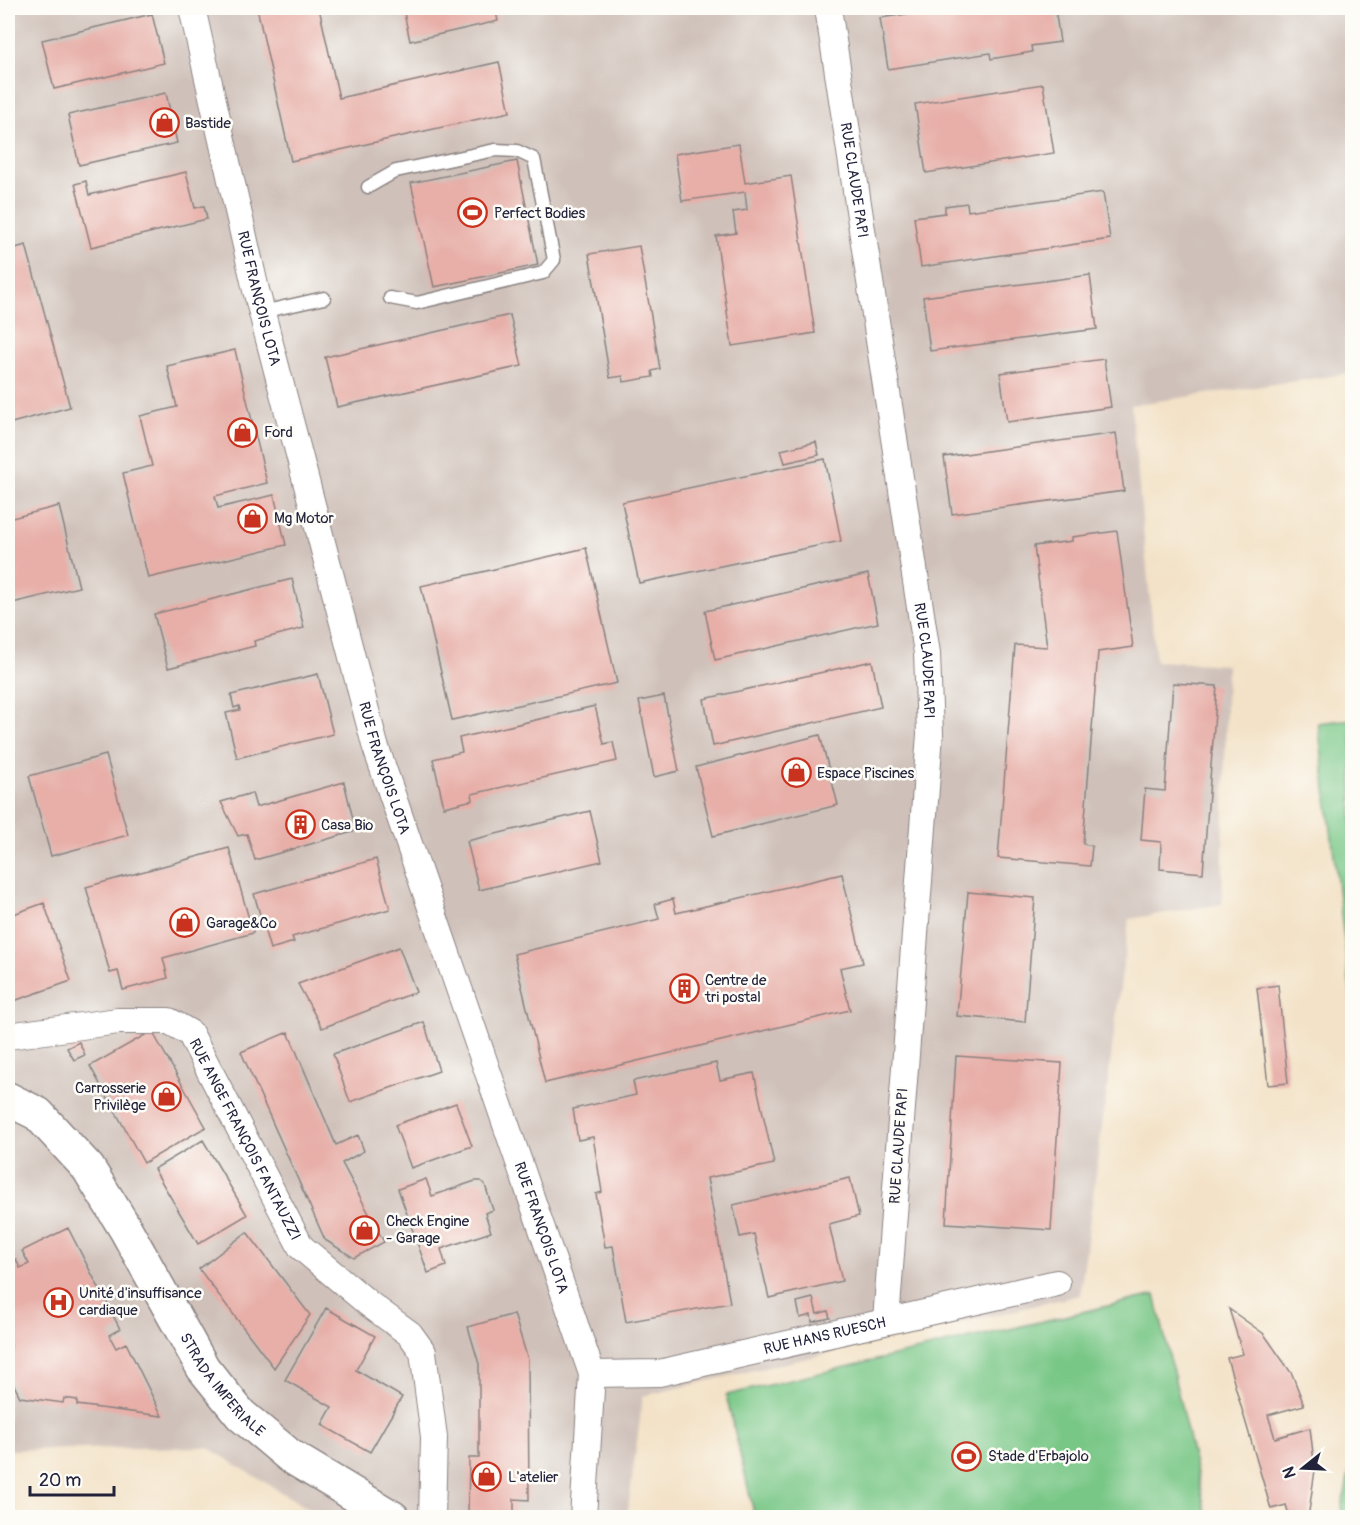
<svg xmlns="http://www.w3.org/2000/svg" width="1360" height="1525" font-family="Pangolin,sans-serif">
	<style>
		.industrial { fill: #cfc1ba }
		.green { fill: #79c787; stroke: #4e7461; stroke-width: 1.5 }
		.building { fill: #e7afa8 }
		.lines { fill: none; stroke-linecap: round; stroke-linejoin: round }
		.lane-casing { stroke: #8a8281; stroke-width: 15 }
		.street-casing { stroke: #8a8281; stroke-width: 28 }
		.secondary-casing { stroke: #8a8281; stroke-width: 36 }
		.lane { stroke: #fff; stroke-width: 12 }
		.street { stroke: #fff; stroke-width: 26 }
		.secondary { stroke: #fff; stroke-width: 33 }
		.labels { text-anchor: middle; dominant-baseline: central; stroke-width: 5; stroke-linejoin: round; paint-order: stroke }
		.poi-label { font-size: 15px; fill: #22223b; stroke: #fdfcf7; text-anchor: start }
		.street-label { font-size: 15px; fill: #22223b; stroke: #fdfcf7 }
	</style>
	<rect width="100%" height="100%" fill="#fdfcf7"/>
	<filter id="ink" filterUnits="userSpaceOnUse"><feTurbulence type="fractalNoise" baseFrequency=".0167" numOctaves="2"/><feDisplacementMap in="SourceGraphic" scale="12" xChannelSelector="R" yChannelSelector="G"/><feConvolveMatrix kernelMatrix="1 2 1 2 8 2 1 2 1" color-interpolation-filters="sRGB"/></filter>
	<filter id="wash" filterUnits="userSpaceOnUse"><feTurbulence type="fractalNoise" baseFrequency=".008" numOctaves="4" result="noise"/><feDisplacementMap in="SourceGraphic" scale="24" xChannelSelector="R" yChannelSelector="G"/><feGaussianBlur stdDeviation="1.35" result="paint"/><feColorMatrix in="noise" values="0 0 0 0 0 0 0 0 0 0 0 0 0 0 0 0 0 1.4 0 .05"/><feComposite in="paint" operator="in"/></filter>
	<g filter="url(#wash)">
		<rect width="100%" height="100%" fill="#f3e2c7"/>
		<!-- industrial -->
		<path class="industrial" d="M8,8h1344v365l-221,32 25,256 71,4 -5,239 -93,15 -49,376 -437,101 -16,121h-305l-115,-70 -199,3z"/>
		<!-- green -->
		<path class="green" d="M1352,719v286l-34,-282z
			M1155,1295l52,222h-452l-29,-122z
			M1352,1459v58h-12z"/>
		<g id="blocks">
			<!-- building -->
			<path class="building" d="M257,8h62l20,90 160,-36 11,50 -219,49z
				M403,8h92l3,13 -88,20z
				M946,8h109l5,34 -29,4 1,6 -41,7 -1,-6 -102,16 -8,-51z
				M152,14l12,49 -110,26 -12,-49z
				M1043,84l11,69 -128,20 -11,-69z
				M166,93l11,50 -98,22 -11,-50z
				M739,144l6,39 46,-7 24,157 -83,13 -16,-110 20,-3 -3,-21 14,-2 -2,-18 -63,9 -7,-47z
				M517,161l21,104 -104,22 -23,-104z
				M186,172l9,36 9,-2 3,13 -116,28 -16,-63 11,-3 3,14z
				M1103,192l7,47 -189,28 -7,-50 31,-4v-7l22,-3 1,8z
				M26,245l44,162 -62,17v-174z
				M639,246l21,123 -8,2 1,6 -29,5 -1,-6 -13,2 -21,-124z
				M1090,275l7,54 -167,22 -7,-54z
				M510,315l12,51 -185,41 -12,-50z
				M235,350l32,133 -52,13 3,12 56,-13 12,50 -138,33 -25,-105 29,-7 -12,-50 37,-9 -10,-41z
				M1104,359l7,48 -104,15 -7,-49z
				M1116,433l8,58 -172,23 -8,-57z
				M816,442l3,13 -34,8 -4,-13z
				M825,459l16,82 -202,42 -17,-81z
				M59,506l20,81 -71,17v-85z
				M1117,531l16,116 -35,5 -15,192 9,2 -2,20 -92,-8 17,-213 32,2 -13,-101 38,-5v-4z
				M586,548l31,135 -165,37 -31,-134z
				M868,574l10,49 -163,37 -10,-49z
				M292,579l12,49 -50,13 1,5 -87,22 -14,-54z
				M872,661l9,46 -168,39 -9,-47z
				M318,674l15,60 -96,24 -11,-45 14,-3 -1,-4 -5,2 -3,-13z
				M1173,683l44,3 -14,187 -43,-4 1,-27 -20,-2 4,-51 20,2z
				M664,696l15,75 -25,6 -15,-76z
				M595,706l9,38 9,-2 4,19 -145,33 1,6 -29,7 -11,-48 29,-7 -3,-14z
				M820,735l18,70 -125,31 -17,-69z
				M106,755l22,80 -77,21 -22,-80z
				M344,782l12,49 -101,29 -8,-26 -9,2 -17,-34 31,-9 4,14z
				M590,811l12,50 -123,29 -12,-49z
				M229,848l24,85 -90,25 5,20 -45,12 -5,-19 -8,2 -24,-86z
				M376,859l14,50 -98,28 2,5 -24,7 -16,-55z
				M842,874l21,89 -23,5 10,42 -305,73 -31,-129 145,-35 -4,-15 18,-5 3,14z
				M968,892l67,6 -10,124 -68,-6z
				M44,903l27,78 -60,21 -3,-11v-75z
				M399,947l17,45 -94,36 -24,-44z
				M1278,985l10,98 -20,2 -11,-97z
				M424,1022l15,49 -89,31 -17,-48z
				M152,1031l54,96 -62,36 -54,-97z
				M288,1032l48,113 22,-10 6,16 -22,12 42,79 -30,16 -29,-18 -84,-188z
				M79,1042l6,13 -11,5 -7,-12z
				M956,1056l106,7 -11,167 -105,-7z
				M716,1063l4,17 34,-7 20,91 -67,14 23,125 -104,19 -13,-76 -8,1 -9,-53 6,-2 -9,-55 -15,3 -5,-31 63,-14 -3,-14z
				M456,1103l16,43 -61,22 -16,-43z
				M203,1140l44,75 -49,29 -44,-75z
				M850,1178l9,38 -30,8 13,57 -73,17 -15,-64 -14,3 -7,-32z
				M426,1179l6,17 43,-15h6l4,4 8,25 -8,3 6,19 -50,17 5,17 -18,7 -30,-84z
				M68,1228l52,101 -11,6 7,13 10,-5 36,73 -85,-11v-5l-13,-2 -1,5 -43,-6 -12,-24v-26l3,-1 -3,-6v-77l8,-4 4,9 9,-4 -7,-13z
				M247,1232l63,83 -36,53 -75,-99z
				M813,1298l4,16 11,-3 2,7 -18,4 -1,-7 -11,3 -3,-16z
				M326,1308l49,28 -19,34 46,27 -32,55 -48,-27 10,-18 -47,-27z
				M1229,1309l35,25 28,40 12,31 -36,10 7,23 35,-10 5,42 -7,48h-18l-4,-13 -15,4 -44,-151 16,-4z
				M514,1314l14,46 1,140 -15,-1v17l-46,-1 1,-57h10v-94l-11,-37z"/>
		</g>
	</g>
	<g filter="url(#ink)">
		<use href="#blocks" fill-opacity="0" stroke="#8a8281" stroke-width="1.5"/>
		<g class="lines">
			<defs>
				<path id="lane" d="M368,187l28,-16 99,-21 22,1 17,8 20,101 -11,13 -126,30 -27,-5
					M262,312l62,-14"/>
				<g id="street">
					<path id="s1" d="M192,8l64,282 119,455 217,629 -9,144"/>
					<path id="s2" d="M828,8l99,645 3,81 -44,587"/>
					<path id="s3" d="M8,1036l110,-15h51l21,12 111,214 68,57 41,30 13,18 11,85 -2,81"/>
					<path id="s4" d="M592,1374l67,-1 398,-90"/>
				</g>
				<g id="secondary">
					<path id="s5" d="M8,1099l30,15 50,54 37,60 78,140 38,47 49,41 103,62"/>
				</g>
			</defs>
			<!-- lane casing -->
			<use href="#lane" class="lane-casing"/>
			<!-- street casing -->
			<use href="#street" class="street-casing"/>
			<!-- secondary casing -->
			<use href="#secondary" class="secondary-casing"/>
			<!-- lane -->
			<use href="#lane" class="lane"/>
			<!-- street -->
			<use href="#street" class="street"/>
			<!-- secondary -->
			<use href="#secondary" class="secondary"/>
		</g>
	</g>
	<!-- icons -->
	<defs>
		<symbol id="shop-ring" viewBox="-11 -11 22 22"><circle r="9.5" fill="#fdfcf7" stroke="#c8321e" stroke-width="1.5"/><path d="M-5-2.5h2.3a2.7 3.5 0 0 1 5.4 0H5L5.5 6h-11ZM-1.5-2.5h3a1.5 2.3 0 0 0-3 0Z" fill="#c8321e"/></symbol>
		<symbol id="stadium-ring" viewBox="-11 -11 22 22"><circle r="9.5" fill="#fdfcf7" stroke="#c8321e" stroke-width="1.5"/><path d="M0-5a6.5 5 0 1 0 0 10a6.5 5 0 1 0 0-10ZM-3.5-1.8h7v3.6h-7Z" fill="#c8321e"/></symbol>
		<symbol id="building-ring" viewBox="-11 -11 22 22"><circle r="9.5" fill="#fdfcf7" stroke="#c8321e" stroke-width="1.5"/><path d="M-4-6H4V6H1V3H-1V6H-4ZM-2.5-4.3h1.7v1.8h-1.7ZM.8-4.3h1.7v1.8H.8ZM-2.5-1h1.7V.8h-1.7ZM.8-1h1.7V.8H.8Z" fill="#c8321e"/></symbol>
		<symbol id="hospital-ring" viewBox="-11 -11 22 22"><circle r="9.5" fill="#fdfcf7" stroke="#c8321e" stroke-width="1.5"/><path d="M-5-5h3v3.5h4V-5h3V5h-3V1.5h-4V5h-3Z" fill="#c8321e"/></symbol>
	</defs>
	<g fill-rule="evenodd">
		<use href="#shop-ring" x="148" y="106" width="33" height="33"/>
		<use href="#stadium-ring" x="456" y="196" width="33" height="33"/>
		<use href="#shop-ring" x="226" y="416" width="33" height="33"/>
		<use href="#shop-ring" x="236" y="502" width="33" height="33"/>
		<use href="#shop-ring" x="780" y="756" width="33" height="33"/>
		<use href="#building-ring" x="284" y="808" width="33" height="33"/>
		<use href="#shop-ring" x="168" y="906" width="33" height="33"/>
		<use href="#building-ring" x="668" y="972" width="33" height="33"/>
		<use href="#shop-ring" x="150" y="1080" width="33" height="33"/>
		<use href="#shop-ring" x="348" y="1214" width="33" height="33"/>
		<use href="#hospital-ring" x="42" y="1286" width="33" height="33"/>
		<use href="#stadium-ring" x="950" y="1440" width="33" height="33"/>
		<use href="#shop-ring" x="470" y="1460" width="33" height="33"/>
	</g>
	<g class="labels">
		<!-- poi labels -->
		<g class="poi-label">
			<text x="185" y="123">Bastide</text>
			<text x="494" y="213">Perfect Bodies</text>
			<text x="264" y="432">Ford</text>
			<text x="274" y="518">Mg Motor</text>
			<text x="817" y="773">Espace Piscines</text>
			<text x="321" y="825">Casa Bio</text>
			<text x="206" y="923">Garage&amp;Co</text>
			<text x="705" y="980">Centre de<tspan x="705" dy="17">tri postal</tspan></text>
			<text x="146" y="1088" text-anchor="end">Carrosserie<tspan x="146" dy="17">Privilège</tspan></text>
			<text x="386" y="1221">Check Engine<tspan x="386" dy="17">- Garage</tspan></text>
			<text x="79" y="1293">Unité d'insuffisance<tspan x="79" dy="17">cardiaque</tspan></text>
			<text x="988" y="1456">Stade d'Erbajolo</text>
			<text x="508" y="1477">L'atelier</text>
		</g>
		<!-- street labels -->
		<g class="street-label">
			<text stroke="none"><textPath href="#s2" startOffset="174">RUE CLAUDE PAPI</textPath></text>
			<text stroke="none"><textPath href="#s1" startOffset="298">RUE FRANÇOIS LOTA</textPath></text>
			<text stroke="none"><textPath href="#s2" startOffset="660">RUE CLAUDE PAPI</textPath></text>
			<text stroke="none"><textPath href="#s1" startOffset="784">RUE FRANÇOIS LOTA</textPath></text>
			<text stroke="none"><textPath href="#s3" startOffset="306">RUE ANGE FRANÇOIS FANTAUZZI</textPath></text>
			<text transform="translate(899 1146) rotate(-86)">RUE CLAUDE PAPI</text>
			<text stroke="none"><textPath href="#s1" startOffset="1270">RUE FRANÇOIS LOTA</textPath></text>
			<text stroke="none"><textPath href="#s4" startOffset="237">RUE HANS RUESCH</textPath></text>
			<text stroke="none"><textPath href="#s5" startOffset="363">STRADA IMPERIALE</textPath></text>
		</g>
	</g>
	<!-- margin -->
	<rect width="1360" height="1525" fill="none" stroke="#fdfcf7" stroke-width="30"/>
	<!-- north arrow -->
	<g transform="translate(1303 1468) rotate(252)" stroke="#fdfcf7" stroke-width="4.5" paint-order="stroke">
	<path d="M0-4.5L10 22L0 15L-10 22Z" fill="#22223b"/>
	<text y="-9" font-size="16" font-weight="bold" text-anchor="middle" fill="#22223b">N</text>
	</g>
	<!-- scale -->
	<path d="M30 1486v9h84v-9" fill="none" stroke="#22223b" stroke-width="3"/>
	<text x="39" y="1486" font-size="18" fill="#22223b" stroke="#fdfcf7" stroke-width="4.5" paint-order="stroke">20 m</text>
</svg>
